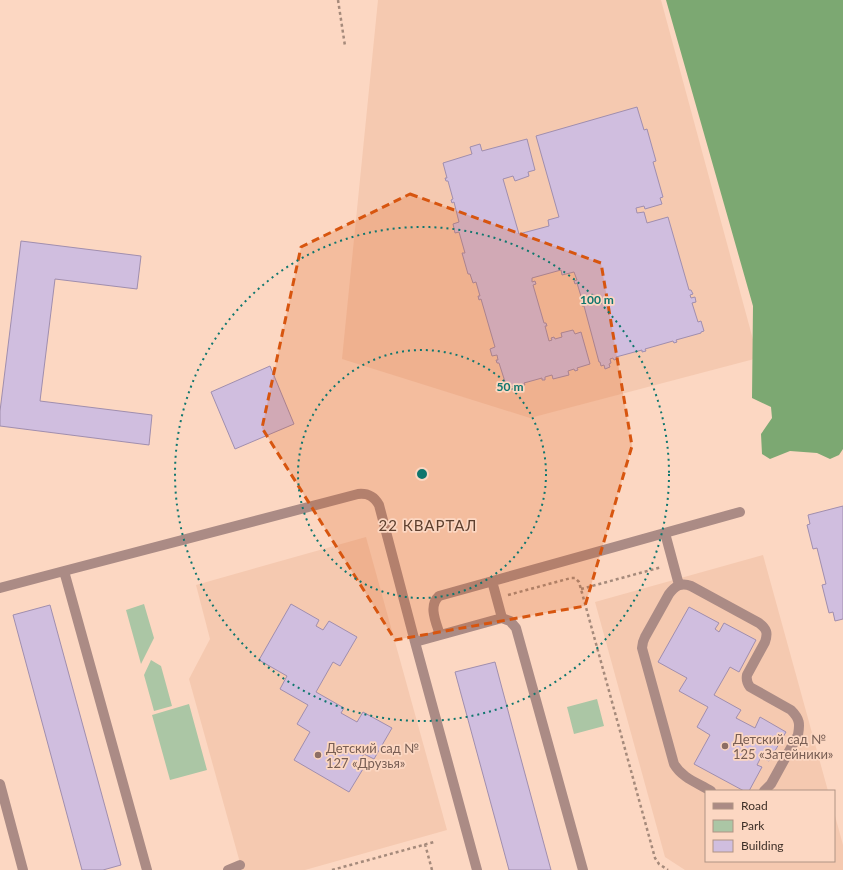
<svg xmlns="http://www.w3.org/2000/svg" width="843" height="870" font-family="Lato,sans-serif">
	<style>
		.built { fill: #f5c9b0 }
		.green { fill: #abc6a5 }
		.forest { fill: #7ca872 }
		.building { fill: #d0bedf; stroke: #a08eae }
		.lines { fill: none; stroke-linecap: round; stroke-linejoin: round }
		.path { stroke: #a58a7b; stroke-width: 2.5; stroke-dasharray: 3 3; stroke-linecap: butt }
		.minor { stroke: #ab8b85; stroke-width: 10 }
		.marked { fill: #d7550f; fill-opacity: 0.2; stroke: #d7550f; stroke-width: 3; stroke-dasharray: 8 5; stroke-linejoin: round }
		.ring { fill: none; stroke: #0f766e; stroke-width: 2; stroke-dasharray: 2 4 }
		.education-dot { fill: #8d6e63; stroke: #fcd7c2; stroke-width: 1.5 }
		.labels { text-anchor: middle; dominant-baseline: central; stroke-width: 3.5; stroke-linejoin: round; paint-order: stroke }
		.education-label { font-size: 13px; fill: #785e54; stroke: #fcd7c2; text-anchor: start }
		.quarter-label { font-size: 15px; letter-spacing: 1px; fill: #5d3f2e; stroke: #fcd7c2 }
		.centre { fill: #0f766e; stroke: #fcd7c2; stroke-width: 2 }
		.ring-label { font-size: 12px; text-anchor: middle; font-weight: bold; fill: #0f766e; stroke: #fcd7c2; stroke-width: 3.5; stroke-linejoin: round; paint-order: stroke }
	</style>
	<rect width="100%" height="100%" fill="#fcd7c2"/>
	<!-- built -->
	<path class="built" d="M378,0h283l97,358 -228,60 -188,-59z
		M366,537l81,293 -142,40h-63l-53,-191 21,-40 -14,-54z
		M763,555l65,236h-122v70h128v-49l9,33v25h-158l-20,-13 -70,-255z"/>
	<!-- green -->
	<path class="green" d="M144,604l10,34 -13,26 -15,-54z
		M151,660l10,6 11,40 -18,5 -10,-36z
		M597,699l7,27 -30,8 -7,-27z
		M189,704l18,66 -37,10 -18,-65z"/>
	<!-- forest -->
	<path class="forest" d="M666,0h177v449l-4,6 -9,4 -13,-6 -27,-2 -20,8 -8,-5 -1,-20 11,-16 -1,-11 -19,-9 1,-92z"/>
	<!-- building -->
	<path class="building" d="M637,107l7,23 3,-1 9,32 -3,1 10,35 -3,1 2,6 -17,5 -1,-3 -8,2 1,5 7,-1 3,11 21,-6 21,73h2l2,4 -3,1 1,3 4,-1 1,5 -4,1 6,19 3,-1 3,10 -3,1v1l-25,7 1,2 -3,1 -1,-2 -28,8 1,2 -4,1v-2l-26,7 1,2 -3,1 -1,-2 -3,1 1,4 -2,1 1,3 -5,2 -1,-4 -3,1 -1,-4h-1l-15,-56h-2l-1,-3h2l-6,-20 -2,1 -1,-3 3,-1 -3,-8 -12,3 -1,-5 -29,8v4l3,-1 1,3 -3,1 11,38h2l1,3h-2l4,15 3,-1 -1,-2 3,-1 1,2 7,-2 -1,-4 12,-3 2,4 6,-2 9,32 -13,4 1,2 -3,1 -1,-2 -6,2 1,4 -16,4 -1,-4 -7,2v3h-3v-2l-18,5 1,2 -3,1 -1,-2 -14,4 -8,-25h-2l-1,-3h2l-1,-5 -5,1 -2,-7 5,-2 -14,-48 -2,1 -1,-4h2l-4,-14 -3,1 -3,-9h-2l-6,-21h3l-6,-21 -4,1 -2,-9 6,-2 -5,-20 -2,1 -1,-3 2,-1 -5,-18h-2l-1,-3h2l-4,-15 29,-9 -2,-7 10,-3 2,7 45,-12 8,31 -7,2 1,4 -14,5 -2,-5 -10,3 16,55 30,-8 -1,-6 11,-3 -23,-81z
		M21,241l120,15 -4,33 -82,-10 -15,122 112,14 -3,30 -149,-19v-15z
		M270,366l24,58 -59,25 -24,-57z
		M843,506v113l-8,2 -2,-9 -4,1 -7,-28 4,-1 -9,-36 -4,1 -6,-24 3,-1 -2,-9z
		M291,604l28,16 -3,6 7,4 6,-9 28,16 -17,29 -7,-4 -17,30 28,16 -3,5 16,9 6,-10 29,16 -18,31 -10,-5 -4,6 6,4 -17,28 -55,-32 16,-28 -13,-8 11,-19 -28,-16 7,-13 -28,-16z
		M50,605l71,260 -18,5h-21l-69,-255z
		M689,607l30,16 -4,6 4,3 5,-9 32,17 -17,32 -9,-5 -16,28 27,15 -5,8 19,10 5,-11 26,15 -17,29 -8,-4 -4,8 5,2 -13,24h-5l-50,-27 16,-29 -13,-8 11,-20 -29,-16 8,-13 -29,-16z
		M495,662l23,86 33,122h-42l-54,-198z"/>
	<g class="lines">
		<!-- path -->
		<path class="path" d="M338,0l7,46
			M581,589l81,-22
			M508,595l63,-17h4l4,4 76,276 4,6 9,6
			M425,844l7,26
			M332,870l102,-28"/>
		<!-- minor -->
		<path class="minor" d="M665,533l14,52
			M64,571l294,-77c10,-1 16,2 21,11l36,137
			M492,581l10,37
			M0,588l64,-17 83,299
			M440,635c-4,-13 -12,-29 -1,-39l301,-84
			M0,784l23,86
			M711,791c-13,-8 -29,-13 -37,-27l-32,-116 1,-6 2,-5 24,-43c6,-8 12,-12 22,-8l68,37c8,6 9,10 6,19l-18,33c-1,5 0,8 3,12l41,23c9,9 9,14 7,25l-27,49 -7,7
			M228,870l12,-5
			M477,870l-62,-228 87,-24 8,3 6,7 67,242"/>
	</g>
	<!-- marked area -->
	<path class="marked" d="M410,194l191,69 31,183 -47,160 -190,34 -133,-212 39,-181z"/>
	<!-- distance rings -->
	<g class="ring">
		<circle cx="422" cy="474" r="124"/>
		<circle cx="422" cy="474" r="247"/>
	</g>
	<!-- markers -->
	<g class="education-dot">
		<circle cx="725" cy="746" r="4"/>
		<circle cx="318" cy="755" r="4"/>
	</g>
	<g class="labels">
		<!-- education labels -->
		<g class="education-label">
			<text x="733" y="739">Детский сад №<tspan x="733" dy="15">125 «Затейники»</tspan></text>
			<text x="326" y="748">Детский сад №<tspan x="326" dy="15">127 «Друзья»</tspan></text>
		</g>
		<!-- quarter labels -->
		<g class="quarter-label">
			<text x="428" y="525">22 КВАРТАЛ</text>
		</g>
	</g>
	<circle cx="422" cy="474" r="6" class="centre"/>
	<g class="ring-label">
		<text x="597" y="304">100 m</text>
		<text x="510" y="391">50 m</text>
	</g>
	<!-- legend -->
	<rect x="705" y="790" width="130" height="72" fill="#fcd7c2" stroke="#b09484"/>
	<rect x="713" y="803" width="20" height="6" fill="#ab8b85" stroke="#b09484"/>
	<text x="741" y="810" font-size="12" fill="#3e3028">Road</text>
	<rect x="713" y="820" width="20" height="12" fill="#abc6a5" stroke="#b09484"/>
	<text x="741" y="830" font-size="12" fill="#3e3028">Park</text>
	<rect x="713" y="840" width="20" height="12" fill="#d0bedf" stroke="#b09484"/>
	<text x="741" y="850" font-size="12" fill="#3e3028">Building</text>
</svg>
